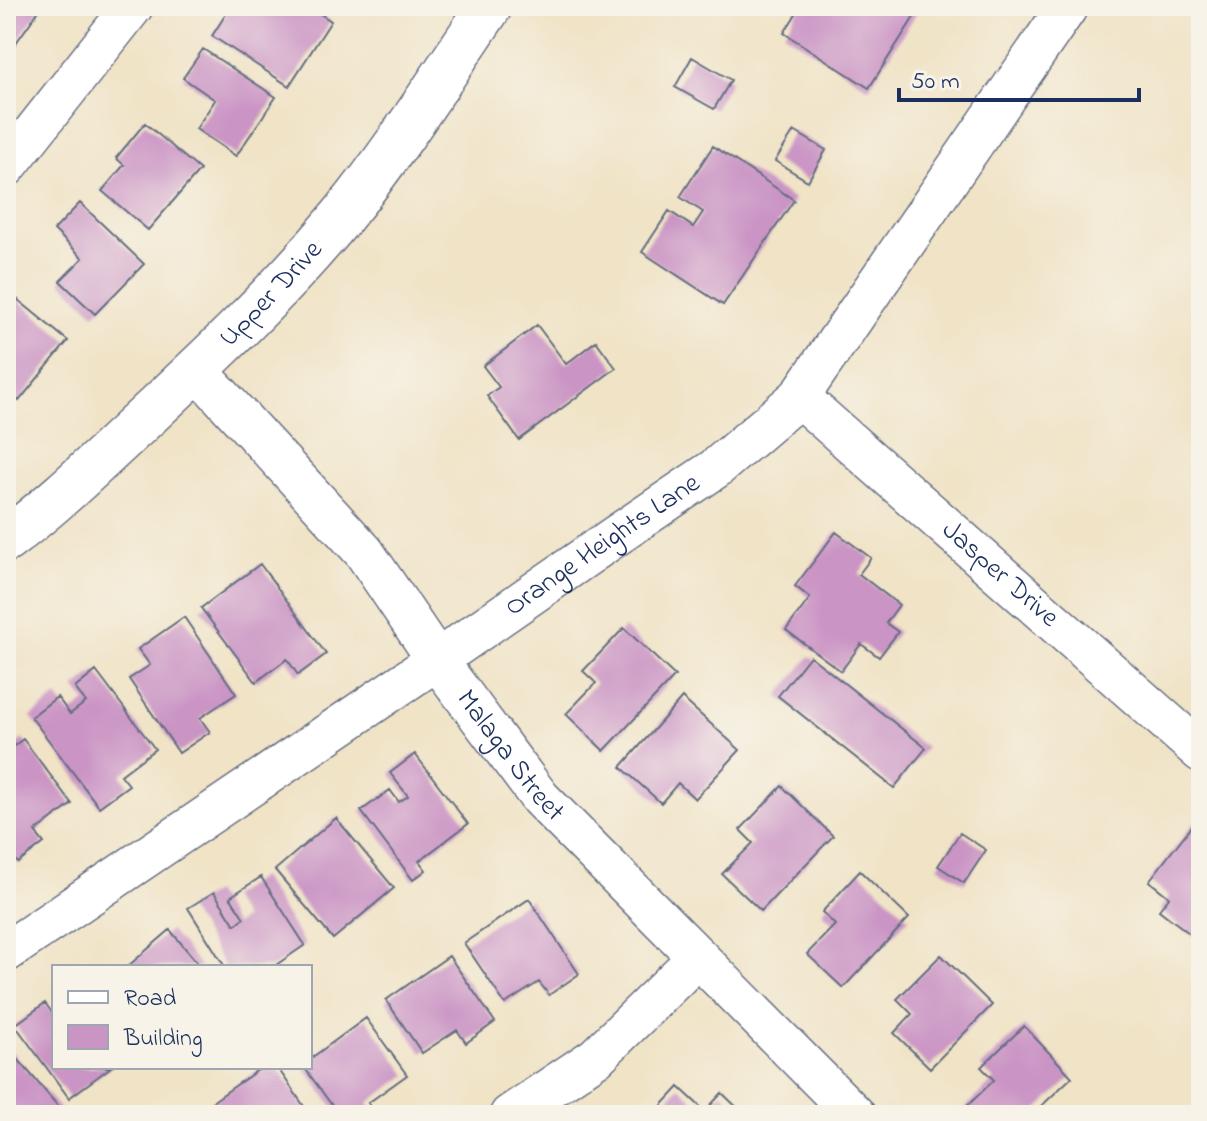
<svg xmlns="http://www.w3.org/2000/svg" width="1207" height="1121" font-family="'Indie Flower',sans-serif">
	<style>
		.building { fill: #ca94c5 }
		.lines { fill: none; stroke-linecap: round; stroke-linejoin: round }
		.minor-casing { stroke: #666e82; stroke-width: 43 }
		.major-casing { stroke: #666e82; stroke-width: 47 }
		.minor { stroke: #fff; stroke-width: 40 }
		.major { stroke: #fff; stroke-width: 44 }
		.labels { text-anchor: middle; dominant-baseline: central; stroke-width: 7; stroke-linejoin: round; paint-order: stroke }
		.street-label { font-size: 28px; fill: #1b2f5e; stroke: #f7f3e8 }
	</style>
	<rect width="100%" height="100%" fill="#f7f3e8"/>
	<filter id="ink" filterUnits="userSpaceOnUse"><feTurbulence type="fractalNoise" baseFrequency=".0125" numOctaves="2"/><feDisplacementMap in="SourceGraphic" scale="16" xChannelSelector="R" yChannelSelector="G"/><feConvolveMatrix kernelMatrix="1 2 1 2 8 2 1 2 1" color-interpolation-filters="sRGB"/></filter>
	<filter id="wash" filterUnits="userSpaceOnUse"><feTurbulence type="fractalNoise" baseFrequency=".006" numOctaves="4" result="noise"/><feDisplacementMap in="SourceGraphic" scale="32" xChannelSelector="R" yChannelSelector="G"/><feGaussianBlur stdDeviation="1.8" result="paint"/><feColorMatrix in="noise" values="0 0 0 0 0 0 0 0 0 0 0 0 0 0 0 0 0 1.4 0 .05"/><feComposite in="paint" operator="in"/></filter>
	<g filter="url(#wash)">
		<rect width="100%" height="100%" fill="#f0e3c6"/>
		<g id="blocks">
			<!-- building -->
			<path class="building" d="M6,6h36l-36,51z
				M231,6h77l23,15 -42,65 -77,-50z
				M801,6h120l-52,82 -85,-55z
				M203,49l73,48 -40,59 -40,-27 19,-29 -32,-22z
				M692,57l39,23 -17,29 -39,-22z
				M145,123l55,47 -52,60 -46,-39 22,-26 -8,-7z
				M794,131l32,19 -18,31 -33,-20z
				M713,146l81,54 -71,105 -81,-53 27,-41 24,16 10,-15 -23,-15z
				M80,203l64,61 -49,50 -35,-33 23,-23 -29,-28z
				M6,290l62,51 -49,60 -13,-11z
				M537,325l29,39 30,-23 20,27 -97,72 -32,-44 12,-9 -16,-21z
				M836,532l35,26 -12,16 40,31 -13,18 12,9 -19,25 -18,-13 -20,27 -55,-41 24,-32 -15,-12z
				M260,564l66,90 -28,21 -11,-16 -31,23 -55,-74z
				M184,617l52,77 -36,24 10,14 -31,21 -50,-74 21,-14 -12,-16z
				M624,628l51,48 -71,75 -38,-37 30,-31 -13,-12z
				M810,656l116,92 -32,40 -116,-92z
				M96,671l59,78 -34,26 8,10 -30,22 -68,-90 26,-20 13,17 16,-12 -11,-14z
				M682,698l58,52 -45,49 -17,-16 -17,20 -40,-36z
				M23,739l49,65 -37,28 9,11 -26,20 -12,-15v-96z
				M415,754l53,70 -49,37 7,9 -13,10 -52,-69 29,-21 9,12 9,-6 -18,-23z
				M782,786l51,50 -72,75 -39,-37 31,-31 -13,-13z
				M336,818l58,70 -61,51 -58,-69z
				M1194,823l7,5v109l-3,3 -39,-30 10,-13 -20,-16z
				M960,833l26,17 -22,33 -26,-17z
				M860,871l49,47 -66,70 -36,-34 28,-29 -13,-13z
				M261,877l44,68 -32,22h-48l-37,-59 26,-16 21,33 9,-7 -14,-21z
				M529,899l50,75 -30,21 -10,-13 -34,22 -41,-61z
				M170,930l31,37h-74z
				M941,955l51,50 -62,63 -36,-35 18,-19 -15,-15z
				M449,956l46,66 -29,21 -9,-13 -35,23 -36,-53z
				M45,1003l9,12v52h57l-42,31 -54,-73z
				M366,1018l41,57 -39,28 9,12h-38l-35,-48h6v-8z
				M1024,1026l48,51 -40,38h-66l-4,-4 32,-31 -13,-13z
				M6,1045l57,67 -4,3h-53z
				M262,1067h15l33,48h-95l-7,-10z
				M679,1087l26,24 17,-18 23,22h-92z"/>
		</g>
	</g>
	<g filter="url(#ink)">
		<use href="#blocks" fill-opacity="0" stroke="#666e82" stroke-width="2"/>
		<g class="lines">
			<defs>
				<g id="minor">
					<path d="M6,167l127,-161"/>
					<path id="s1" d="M197,370l167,182 73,108 103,138 315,317"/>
					<path id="s2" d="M799,397l402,355"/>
					<path id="s3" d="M6,952l431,-292 180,-125 99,-67 83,-71 269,-391"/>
					<path d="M510,1115l86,-58 102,-100"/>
				</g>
				<g id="major">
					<path id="s4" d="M6,540c46,-34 87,-74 128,-112 73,-68 146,-136 209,-213 54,-66 99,-139 147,-209"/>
				</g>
			</defs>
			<!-- minor casing -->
			<use href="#minor" class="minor-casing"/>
			<!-- major casing -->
			<use href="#major" class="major-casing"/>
			<!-- minor -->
			<use href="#minor" class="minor"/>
			<!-- major -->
			<use href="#major" class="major"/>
		</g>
	</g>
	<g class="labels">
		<!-- street labels -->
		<g class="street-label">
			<text stroke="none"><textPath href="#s4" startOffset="362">Upper Drive</textPath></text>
			<text stroke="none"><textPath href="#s3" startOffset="722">Orange Heights Lane</textPath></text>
			<text stroke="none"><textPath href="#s2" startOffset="268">Jasper Drive</textPath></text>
			<text stroke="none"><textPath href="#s1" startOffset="498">Malaga Street</textPath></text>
		</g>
	</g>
	<!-- margin -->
	<rect width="1207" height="1121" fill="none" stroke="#f7f3e8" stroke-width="32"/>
	<!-- legend -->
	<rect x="52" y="965" width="260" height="104" fill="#f7f3e8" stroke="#9fa5b1" stroke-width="2"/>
	<rect x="68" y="991" width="40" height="12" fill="#ffffff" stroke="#9fa5b1" stroke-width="2"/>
	<text x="124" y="1005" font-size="24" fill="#1b2f5e">Road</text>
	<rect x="68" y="1025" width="40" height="24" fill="#ca94c5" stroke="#9fa5b1" stroke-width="2"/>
	<text x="124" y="1045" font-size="24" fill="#1b2f5e">Building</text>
	<!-- scale -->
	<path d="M899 88v12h240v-12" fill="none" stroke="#1b2f5e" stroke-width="4"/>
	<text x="911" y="88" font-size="24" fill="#1b2f5e" stroke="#f7f3e8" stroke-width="6" paint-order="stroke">50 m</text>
</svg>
